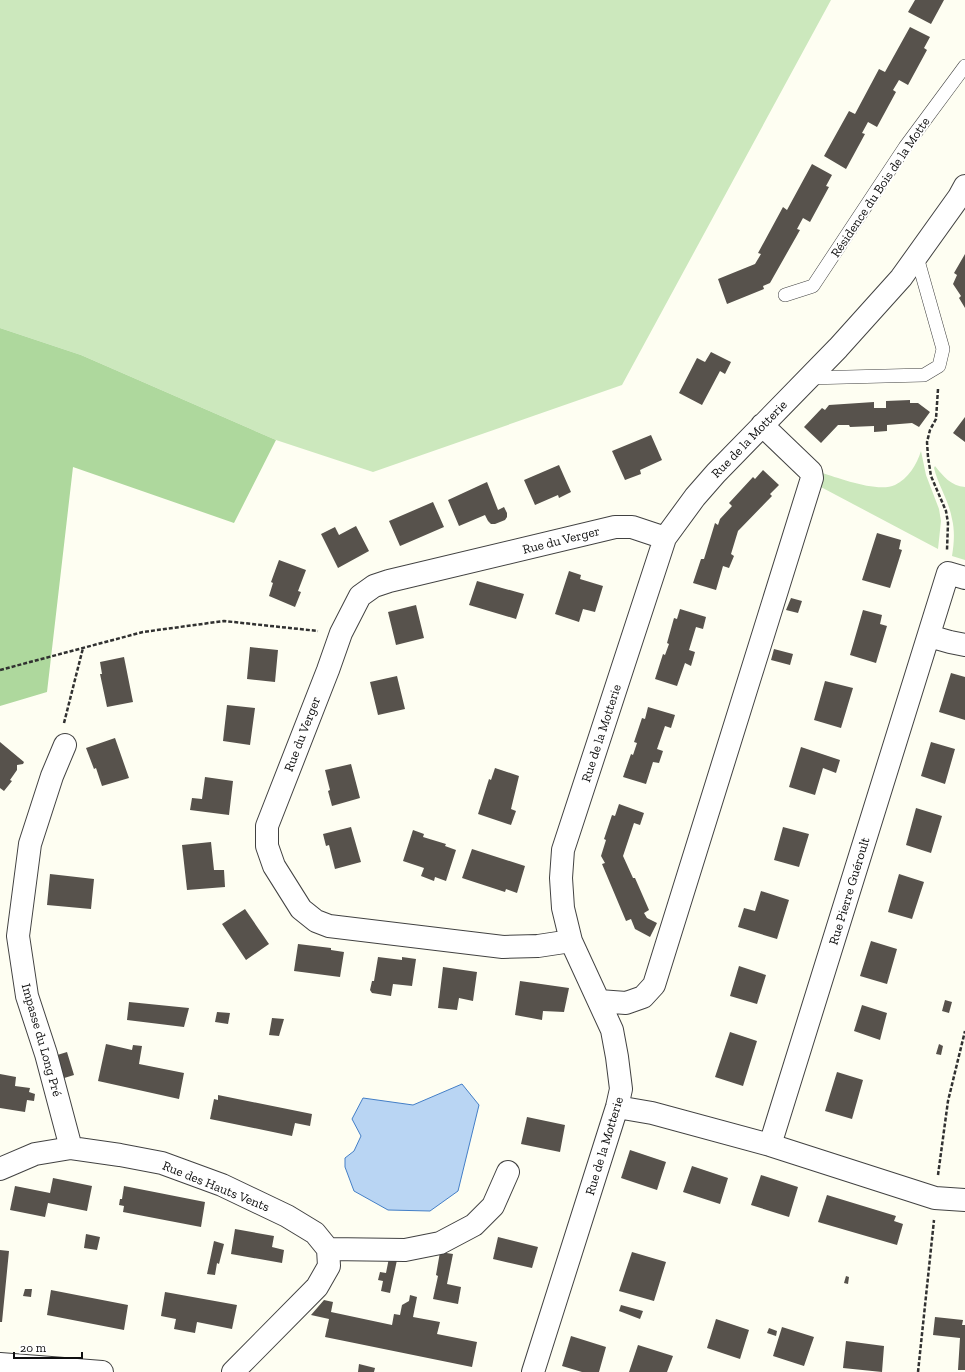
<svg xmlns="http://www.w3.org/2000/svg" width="965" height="1372" font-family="'Zilla Slab',serif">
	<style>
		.green { fill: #cce8bd }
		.forest { fill: #aed89d }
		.water { fill: #b9d5f3; stroke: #447fc7 }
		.building { fill: #57524c }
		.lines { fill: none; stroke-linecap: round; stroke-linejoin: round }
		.lane-casing { stroke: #424242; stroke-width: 14 }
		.street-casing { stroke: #424242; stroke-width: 24 }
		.path { stroke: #313131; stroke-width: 2.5; stroke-dasharray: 4 2; stroke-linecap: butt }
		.lane { stroke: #fff; stroke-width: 13 }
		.street { stroke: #fff; stroke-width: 22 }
		.labels { text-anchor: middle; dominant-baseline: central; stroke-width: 4; stroke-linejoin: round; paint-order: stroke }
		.street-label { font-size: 13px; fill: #0f0f0f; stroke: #fff }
	</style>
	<rect width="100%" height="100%" fill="#fefef2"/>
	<!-- green -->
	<path class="green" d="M0,0h831l-209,385 -249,87 -97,-32 -195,-85 -81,-27z
		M921,451l5,24 13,34 2,12 -3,28 -119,-63 3,-13c17,5 56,20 73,12 13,-6 22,-21 26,-34z
		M935,466c8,10 16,20 30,21v73l-13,-4c2,-12 3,-25 0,-37 -3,-18 -14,-34 -18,-51z"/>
	<!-- forest -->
	<path class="forest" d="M0,328l81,27 195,85 -42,83 -161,-56 -26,225 -47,14z"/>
	<!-- water -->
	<path class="water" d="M462,1084l17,21 -21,86 -28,20 -42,-1 -34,-19 -9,-24v-9l9,-7 7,-15 -9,-17 11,-21 50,7z"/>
	<!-- building -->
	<path class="building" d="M915,0h29l-13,24 -23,-12z
		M910,27l20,10 -6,11 3,2 -19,35 -9,-5 -6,10 3,2 -19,35 -9,-5 -6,11 3,1 -19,35 -22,-13 25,-45 6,3 24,-45 6,3z
		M812,164l20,11 -6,11 3,1 -19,35 -7,-4 -6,11 3,1 -30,53 -7,3 1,3 -37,15 -9,-25 37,-15 6,-10 -3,-1 25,-46 4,3z
		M965,254v54l-6,-10 2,-2 -8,-12 4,-9 -3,-2z
		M711,352l20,10 -6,12 -5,-3 -18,34 -23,-12 18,-35 8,4z
		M910,400v3h8l12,9 -11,15 -7,-4 -25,2v6l-13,1v-6l-24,1 -1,-2h-11l-17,18 -17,-16 18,-19 3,2 4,-5 45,-3v6h12v-7z
		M965,417v25l-12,-9z
		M651,435l11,25 -22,10 1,4 -16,6 -13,-29z
		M559,465l12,27 -12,6 -1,-3 -23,10 -11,-25z
		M763,470l16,15 -9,9 2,2 -34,35 -7,23 3,2 -5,12 -6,-2 -7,24 -23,-7 8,-24h3l11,-36 3,2 2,-6 12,-13 -3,-3 24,-26 2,2z
		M487,482l11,28 6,-3 3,6v4l-2,3 -10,4h-4l-3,-3 -3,-6 -26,11 -11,-26z
		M433,502l11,25 -44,19 -11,-25z
		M356,526l13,25 -31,17 -17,-34 14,-7 4,8z
		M877,533l24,7 -2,9 3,1 -12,38 -28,-8z
		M279,560l27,10 -8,21 3,1 -6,15 -26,-11 4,-13 -2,-1z
		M569,571l12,4 -1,4 23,7 -8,26 -12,-3 -4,13 -24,-8z
		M477,581l47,13 -8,25 -47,-14z
		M791,598l11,3 -4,12 -12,-3z
		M416,605l8,33 -28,7 -8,-33z
		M680,609l26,8 -3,12 -7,-2 -7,23 6,2 -4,14 -6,-3 -8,23 -22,-7 8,-25 2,1 4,-11 -2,-1 7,-25 3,1z
		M863,610l19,5 -2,9 7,2 -11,37 -26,-8z
		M250,647l28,3 -3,32 -28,-3z
		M774,649l19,5 -3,11 -19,-5z
		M124,657l9,45 -26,5 -7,-33h2l-2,-12z
		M951,673l14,4v43l-26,-8z
		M397,676l8,33 -27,6 -8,-33z
		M825,681l28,7 -12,40 -27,-8z
		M227,705l28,3 -5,37 -27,-4z
		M648,707l27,8 -4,13 -6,-2 -8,23 6,2 -4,12 -6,-1 -7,22 -23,-7 8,-23 2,1 4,-12 -3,-1 8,-24 3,1z
		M115,738l14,40 -27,8 -6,-18 -2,1 -8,-21z
		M0,742l24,20 -1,2 -6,1v5l-7,10 2,1 -8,10 -4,-3z
		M931,742l24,7 -10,35 -24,-8z
		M801,747l39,13 -4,13 -13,-5 -8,27 -26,-8z
		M351,764l9,34 -28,8 -4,-15 2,-1 -5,-20z
		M495,768l24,8 -8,33 5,2 -5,14 -33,-11 11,-35 2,1z
		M205,777l28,4 -4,34 -39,-5 2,-12 10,1z
		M619,804l25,9 -4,12 -6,-2 -11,33 10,22h2l14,32 -5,3 3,5 10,5 -7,14 -15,-8 -4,-10 -5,2 -24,-57 3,-1 -4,-7 5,-16 -2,-1 8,-24 3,1z
		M916,808l26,8 -11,37 -25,-8z
		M351,827l10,35 -26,7 -6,-24 -3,1 -3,-12z
		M783,827l26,7 -10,33 -25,-7z
		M413,830l11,4 -1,3 23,7 -1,2 11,4 -10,31 -11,-4 -1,4 -13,-5 3,-8 -21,-7z
		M211,842l3,28h10l1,17 -38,3 -5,-45z
		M472,849l53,17 -8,27 -11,-4 -1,3 -43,-14z
		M50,874l44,5 -3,30 -44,-4z
		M899,874l25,8 -12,37 -24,-7z
		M761,891l28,9 -12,39 -39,-12 6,-19 11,3z
		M245,909l24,35 -23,16 -24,-36z
		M871,941l26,8 -10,35 -27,-8z
		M298,944l33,4v2l13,2 -4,25 -46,-6z
		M378,957l24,3v-3l14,2 -4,27 -19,-2 -2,12 -19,-3 -2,-3 2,-9h2z
		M739,966l27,9 -9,29 -27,-8z
		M443,967l34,5 -4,29 -14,-3 -2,12 -19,-2z
		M520,981l49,7 -5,24 -21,-1 -1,9 -27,-5z
		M945,1000l7,2 -3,11 -7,-2z
		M129,1002l60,6 -5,19 -57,-7z
		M862,1005l25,8 -7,27 -26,-9z
		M217,1012l13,1 -2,11 -13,-2z
		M272,1018l12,1 -5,17 -10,-1z
		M730,1032l27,9 -14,45 -28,-9z
		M106,1044l26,6 1,-5 9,1 -3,18 45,9 -5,26 -81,-18z
		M939,1044l4,2 -2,9 -5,-1z
		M67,1052l7,23 -13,4 -7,-23z
		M837,1072l26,8 -11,39 -27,-8z
		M0,1074l16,3 -1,9 15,2 -1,4 6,2 -1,7 -7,-1 -2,12 -25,-4z
		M218,1095l94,19 -2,12 -15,-3 -3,13 -82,-17 4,-20 4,1z
		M527,1117l38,8 -5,27 -39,-8z
		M630,1150l36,12 -9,28 -36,-12z
		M692,1166l36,12 -8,26 -37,-12z
		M761,1175l37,12 -9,30 -38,-12z
		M53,1178l39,8 -5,25 -39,-8 -3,14 -35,-7 5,-24 35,7z
		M124,1186l81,16 -4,25 -78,-15 1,-6 -5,-1 1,-6h2z
		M827,1195l69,21 -2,5 9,3 -6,21 -79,-23z
		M235,1229l39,7 -2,11 12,3 -2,13 -51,-9z
		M86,1234l14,3 -3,13 -13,-2z
		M498,1237l40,10 -6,21 -39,-9z
		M214,1241l10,3 -5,20 -2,-1 -2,12 -8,-1z
		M0,1250l9,1 -7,71h-2z
		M440,1252l13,2 -6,30 14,3 -3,17 -25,-5 5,-23 -2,-1z
		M632,1252l34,10 -12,39 -35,-10z
		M389,1258l8,2 -7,33 -9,-2 2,-10 -5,-1 2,-8 6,1z
		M846,1276l3,1 -1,7 -4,-1z
		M25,1289h7l-1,8 -8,-1z
		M51,1290l77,15 -4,25 -77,-15z
		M165,1292l72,13 -5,24 -35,-7 -2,11 -21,-4 2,-10 -15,-3z
		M410,1295l7,2 -4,20 27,5 -3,12 40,8 -5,25 -147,-30 4,-18 -18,-4 13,-15 9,2 -2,10 61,13 2,-11 6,1 2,-10 7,-4z
		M621,1305l22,6 -3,8 -21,-8z
		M935,1317l28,3 -1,5h3v45h-7l2,-32 -27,-3z
		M716,1319l33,11 -9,29 -33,-11z
		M782,1327l32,10 -10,29 -31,-10z
		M769,1328l8,3 -1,5 -9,-3z
		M571,1336l35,11 -7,25h-17l-20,-6z
		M846,1341l38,5 -2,26 -39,-4z
		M638,1345l35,11 -6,16h-38z
		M359,1364l16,4 -1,4h-16z"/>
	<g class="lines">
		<defs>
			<path id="lane" d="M785,295l28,-9 92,-139 60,-81
				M808,378l116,-3 15,-9 4,-17 -26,-92"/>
			<path id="street" d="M929,636l21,6 15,3
				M65,745l-13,31 -22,68 -12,92 9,60 19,58 25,94
				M571,941l-33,5 -35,1 -174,-21 -13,-5 -15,-12 -27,-43 -7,-20v-20l61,-156 13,-37 19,-37 14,-10 15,-5 226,-54h17l33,11
				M599,1001l27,2 17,-6 11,-12 158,-507 -1,-6 -49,-47
				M617,1107l35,6 118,32 165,53 30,2
				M770,1145l178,-572 17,5
				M0,1169l35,-15 36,-6 49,7 42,8 60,22 65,31 28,17 13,16 1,17 -12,21 -84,85
				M328,1249l77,1 35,-7 34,-18 19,-19 15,-34
				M0,1364l102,8
				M533,1372l84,-265 4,-18 -4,-32 -5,-27 -41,-89 -8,-33 -2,-30 2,-28 102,-312 30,-41 21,-24 122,-125 63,-70 58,-81 6,-11"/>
		</defs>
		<!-- lane casing -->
		<use href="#lane" class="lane-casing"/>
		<!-- street casing -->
		<use href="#street" class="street-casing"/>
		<!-- path -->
		<path class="path" d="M938,389l-2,30 -6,11 -3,12 1,15 3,19 15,35 2,12 -1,27
			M0,670l143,-38 81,-11 94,10
			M64,723l19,-75
			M938,1175l10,-74 17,-70
			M918,1372l16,-152"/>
		<!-- lane -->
		<use href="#lane" class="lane"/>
		<!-- street -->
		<use href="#street" class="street"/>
	</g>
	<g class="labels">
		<!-- street labels -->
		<g class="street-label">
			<text transform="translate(880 187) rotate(-56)">Résidence du Bois de la Motte</text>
			<text transform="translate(749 439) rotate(-46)">Rue de la Motterie</text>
			<text transform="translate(561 540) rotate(-14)">Rue du Verger</text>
			<text transform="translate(601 733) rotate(-72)">Rue de la Motterie</text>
			<text transform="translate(302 734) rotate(-69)">Rue du Verger</text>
			<text transform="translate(849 891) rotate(-73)">Rue Pierre Guéroult</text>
			<text transform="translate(42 1040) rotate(74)">Impasse du Long Pré</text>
			<text transform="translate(604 1146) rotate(-73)">Rue de la Motterie</text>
			<text transform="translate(216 1186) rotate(22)">Rue des Hauts Vents</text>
		</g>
	</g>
	<!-- scale -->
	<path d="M14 1352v6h68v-6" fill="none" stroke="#0f0f0f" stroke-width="2"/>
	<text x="20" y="1352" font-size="12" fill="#0f0f0f" stroke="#ffffff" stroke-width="3" paint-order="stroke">20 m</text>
</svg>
